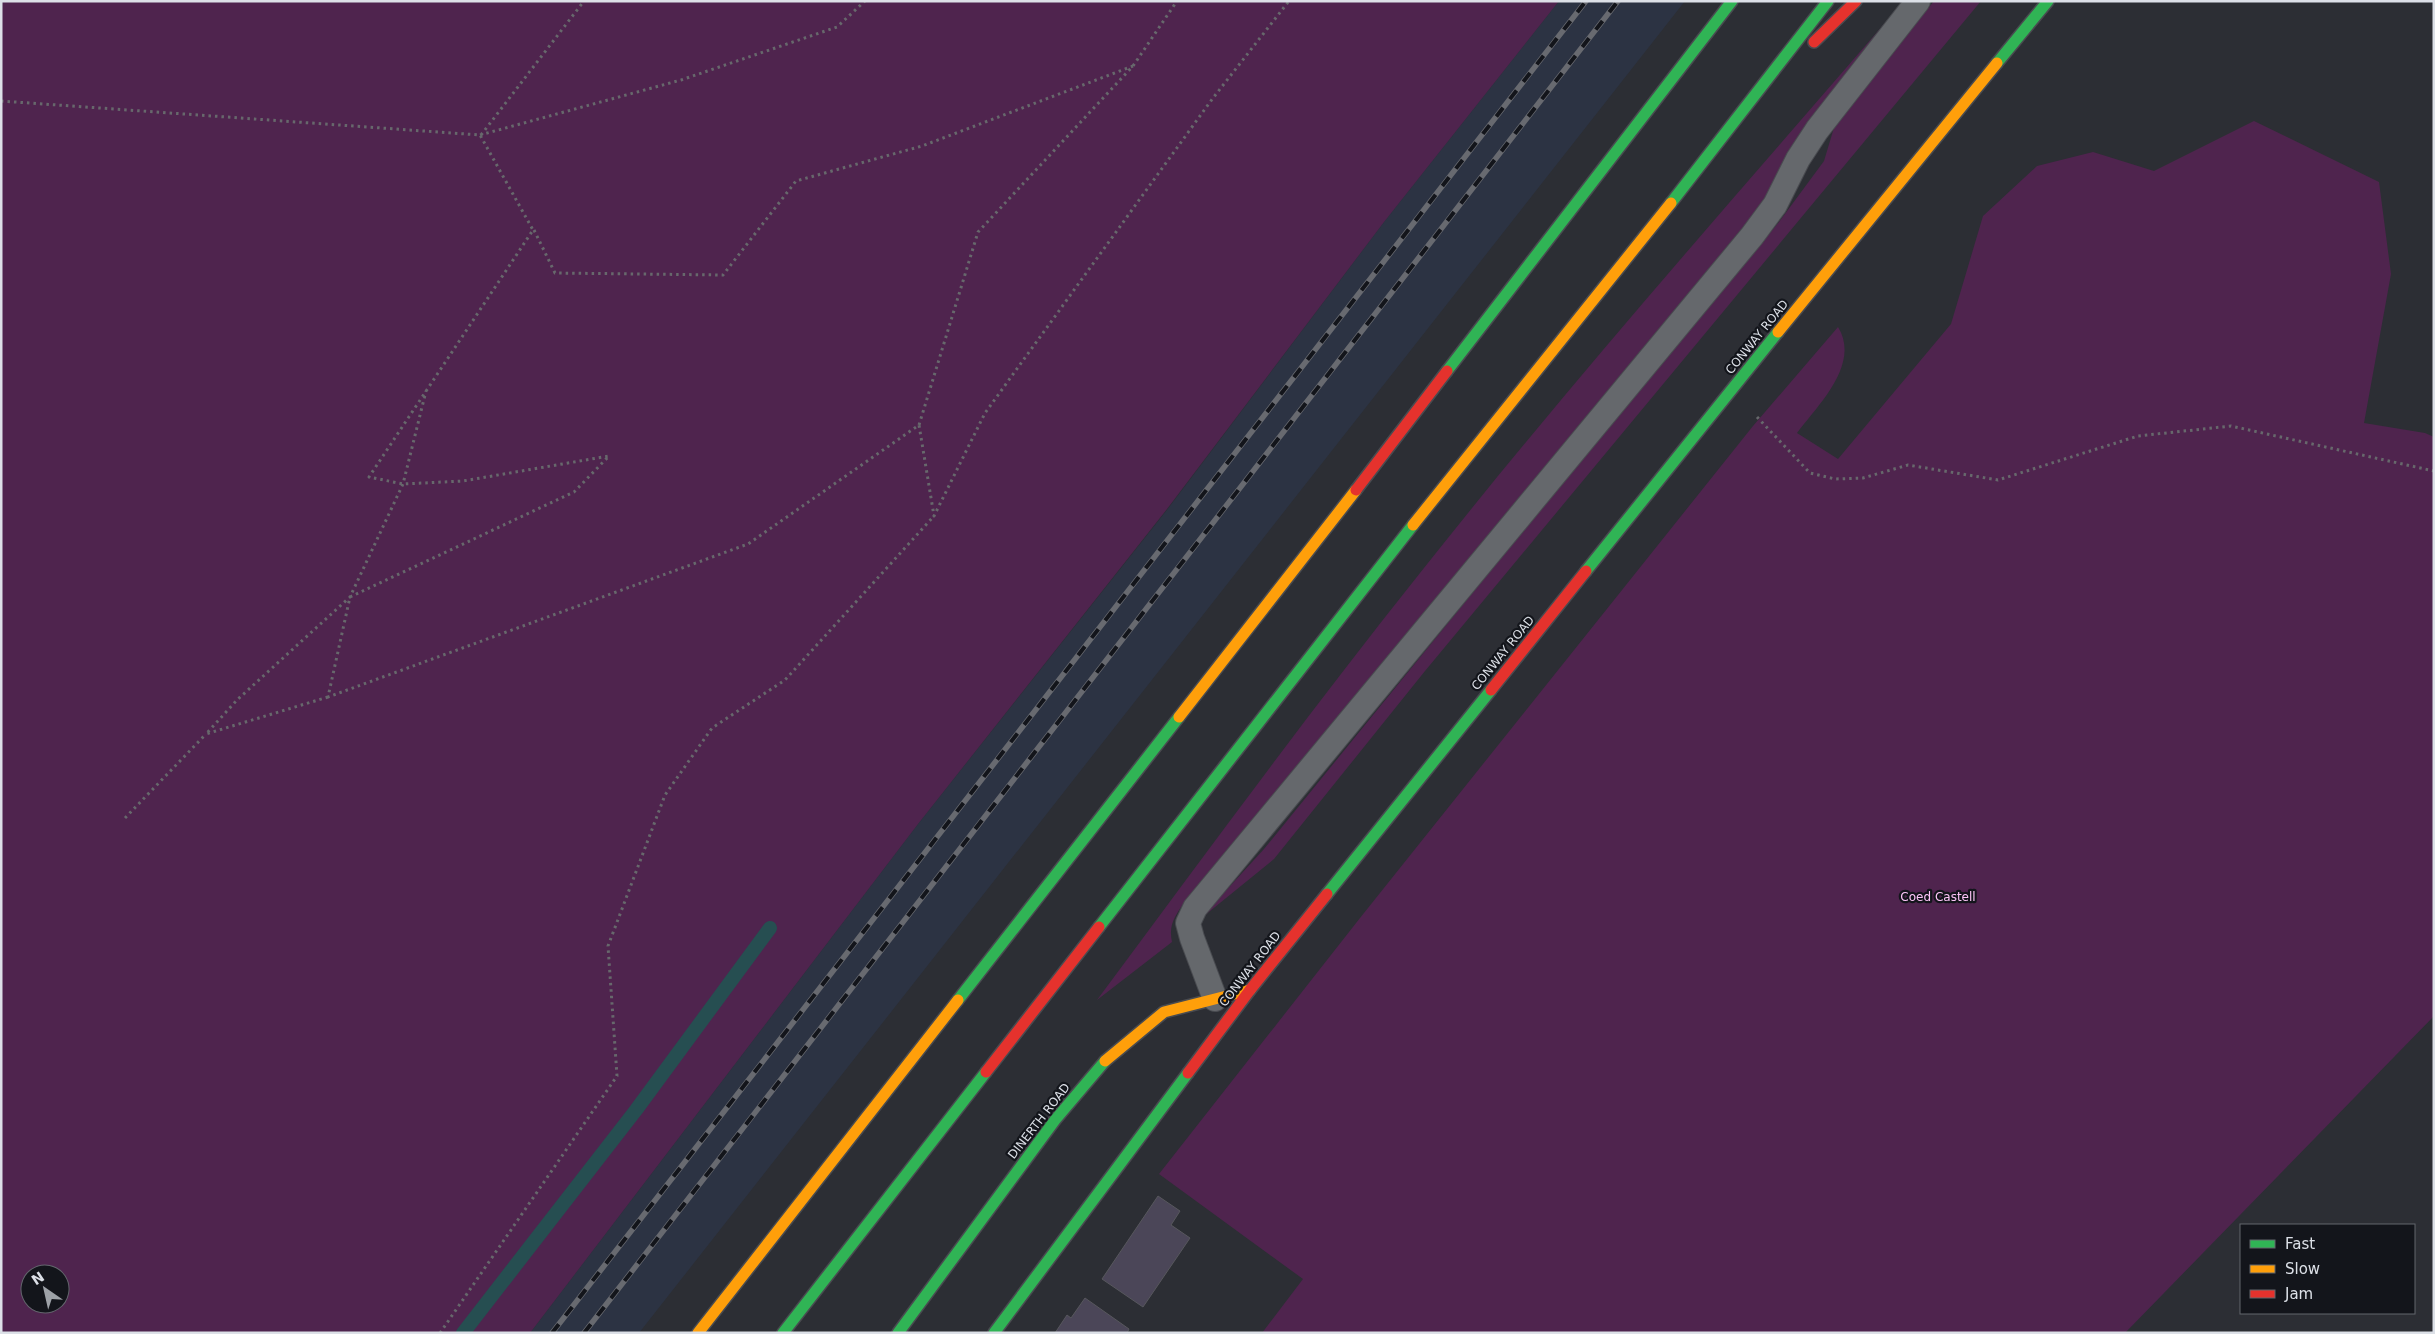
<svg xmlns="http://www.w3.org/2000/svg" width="2435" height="1334" font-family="'DejaVu Sans',sans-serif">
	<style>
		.built { fill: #2c3343 }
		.green { fill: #4f244e; fill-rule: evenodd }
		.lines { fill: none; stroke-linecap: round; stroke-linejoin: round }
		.stream { stroke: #264e51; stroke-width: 14 }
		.building { fill: #4b4658; stroke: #57575d }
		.lane-casing { stroke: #494b50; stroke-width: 26 }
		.fast-casing { stroke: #494b50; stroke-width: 14 }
		.slow-casing { stroke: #494b50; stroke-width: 14 }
		.jam-casing { stroke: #494b50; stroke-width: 14 }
		.path { stroke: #67686c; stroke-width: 3; stroke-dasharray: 2.5 4; stroke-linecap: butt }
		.lane { stroke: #65686c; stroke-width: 24 }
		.fast { stroke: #30b455; stroke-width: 11 }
		.slow { stroke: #ff9f0a; stroke-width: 11 }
		.jam { stroke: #e5322d; stroke-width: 11 }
		.rail-casing { stroke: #686a70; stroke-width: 5.5 }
		.rail { stroke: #13151b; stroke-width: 4; stroke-dasharray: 11; stroke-linecap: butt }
		.labels { text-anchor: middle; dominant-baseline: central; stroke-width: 4.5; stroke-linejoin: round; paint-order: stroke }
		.street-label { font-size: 12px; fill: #dce0e7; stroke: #13151b }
		.park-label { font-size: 12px; fill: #fdc5f8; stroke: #13151b }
	</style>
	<rect width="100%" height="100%" fill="#2c2e34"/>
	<!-- built -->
	<path class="built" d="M1559,1h126l-1046,1332h-109l388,-509 249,-314 217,-288z"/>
	<!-- green -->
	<path class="green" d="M1,1h1558l-175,221 -217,287 -249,315 -388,509h-529zM30,1274h30v30h-30z
		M1904,1l-140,201 -579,699c-9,14 -17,23 -13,41l-75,58c107,-144 212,-288 323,-427 155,-196 321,-383 484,-572z
		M1934,1h47l-556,670 -151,188 -75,61 65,-71 311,-382 204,-245 45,-61 12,-40z
		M2254,121l125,61 12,92 -27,149 61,10 9,4v579l-309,317h-863l41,-54 -144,-105 201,-256 393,-492 85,-99c23,37 -20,78 -41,106l41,26 113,-135 32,-108 54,-50 56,-14 61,19z"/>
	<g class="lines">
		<!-- stream -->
		<path class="stream" d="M463,1333l173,-223 134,-182"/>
	</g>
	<!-- building -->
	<path class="building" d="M1158,1196l22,15 -9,14 19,13 -47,69 -41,-28z
		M1085,1298l44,31 -2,4h-72l12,-18 4,3z"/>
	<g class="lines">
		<defs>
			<path id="lane" d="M1215,999l-23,-61 -4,-15 7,-15 557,-672 23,-31 23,-46 19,-29 101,-129"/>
			<path id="fast" d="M1997,63l51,-62
				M1671,203l157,-202
				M1447,371l285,-370
				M1586,571l192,-239
				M1327,894l164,-204
				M1099,927l314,-402
				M958,1000l221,-283
				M783,1333l203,-261
				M898,1333l157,-213 50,-59
				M994,1333l194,-260"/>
			<path id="slow" d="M1778,332l219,-269
				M1413,525l258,-322
				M1179,717l177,-227
				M1105,1061l59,-49 86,-22
				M698,1333l260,-333"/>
			<path id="jam" d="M1814,42l42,-41
				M1356,490l91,-119
				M1491,690l95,-119
				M986,1072l113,-145
				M1188,1073l62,-83 77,-96"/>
		</defs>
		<!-- lane casing -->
		<use href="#lane" class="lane-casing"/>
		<!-- fast casing -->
		<use href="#fast" class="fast-casing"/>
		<!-- slow casing -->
		<use href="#slow" class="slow-casing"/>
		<!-- jam casing -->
		<use href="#jam" class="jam-casing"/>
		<!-- path -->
		<path class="path" d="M1,101l479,34 53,95 -164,247 34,7 60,-3 146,-25 -35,36 -224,105 -22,100 420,-153 171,-119 15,91 51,-103 228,-315 76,-97
			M480,135l201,-55 156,-53 28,-26
			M481,135l103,-134
			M534,230l21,43 168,2 73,-94 126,-35 211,-80
			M1757,417l53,56 25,6 28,-1 45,-13 90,15 140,-44 93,-10 203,45
			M919,425l59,-193 155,-166 44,-65
			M328,697l-122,37 31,-34 113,-103 53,-113 23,-93
			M125,818l81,-84
			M440,1333l177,-257 -9,-130 57,-151 47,-67 73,-48 149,-164"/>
		<!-- lane -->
		<use href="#lane" class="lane"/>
		<!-- fast -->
		<use href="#fast" class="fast"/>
		<!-- slow -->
		<use href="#slow" class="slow"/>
		<!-- jam -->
		<use href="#jam" class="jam"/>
		<defs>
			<path id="rail" d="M552,1333l1034,-1332
				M584,1333l1034,-1332"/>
		</defs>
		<!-- rail casing -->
		<use href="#rail" class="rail-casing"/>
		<!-- rail -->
		<use href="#rail" class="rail"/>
	</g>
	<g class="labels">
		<!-- street labels -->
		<g class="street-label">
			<text transform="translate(1757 337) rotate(-51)">CONWAY ROAD</text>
			<text transform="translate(1503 653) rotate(-51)">CONWAY ROAD</text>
			<text transform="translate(1250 969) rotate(-52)">CONWAY ROAD</text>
			<text transform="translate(1039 1121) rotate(-52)">DINERTH ROAD</text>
		</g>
		<!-- park labels -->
		<g class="park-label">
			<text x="1938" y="897">Coed Castell</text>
		</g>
	</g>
	<!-- border -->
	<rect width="2435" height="1334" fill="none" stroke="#dce0e7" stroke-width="5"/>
	<!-- legend -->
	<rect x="2240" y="1224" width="175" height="90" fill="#13151b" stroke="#63666d"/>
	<rect x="2250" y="1240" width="25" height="8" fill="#30b455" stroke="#63666d"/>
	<text x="2285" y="1249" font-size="15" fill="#dce0e7">Fast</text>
	<rect x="2250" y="1265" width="25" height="8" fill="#ff9f0a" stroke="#63666d"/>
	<text x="2285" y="1274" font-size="15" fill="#dce0e7">Slow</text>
	<rect x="2250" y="1290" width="25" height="8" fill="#e5322d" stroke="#63666d"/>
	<text x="2285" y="1299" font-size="15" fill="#dce0e7">Jam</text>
	<!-- north arrow -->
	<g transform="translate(45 1289) rotate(326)"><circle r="24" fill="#13151b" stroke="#63666d"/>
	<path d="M0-4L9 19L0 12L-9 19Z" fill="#9ea2a8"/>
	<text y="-8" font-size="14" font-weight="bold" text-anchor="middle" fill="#dce0e7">N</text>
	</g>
</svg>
